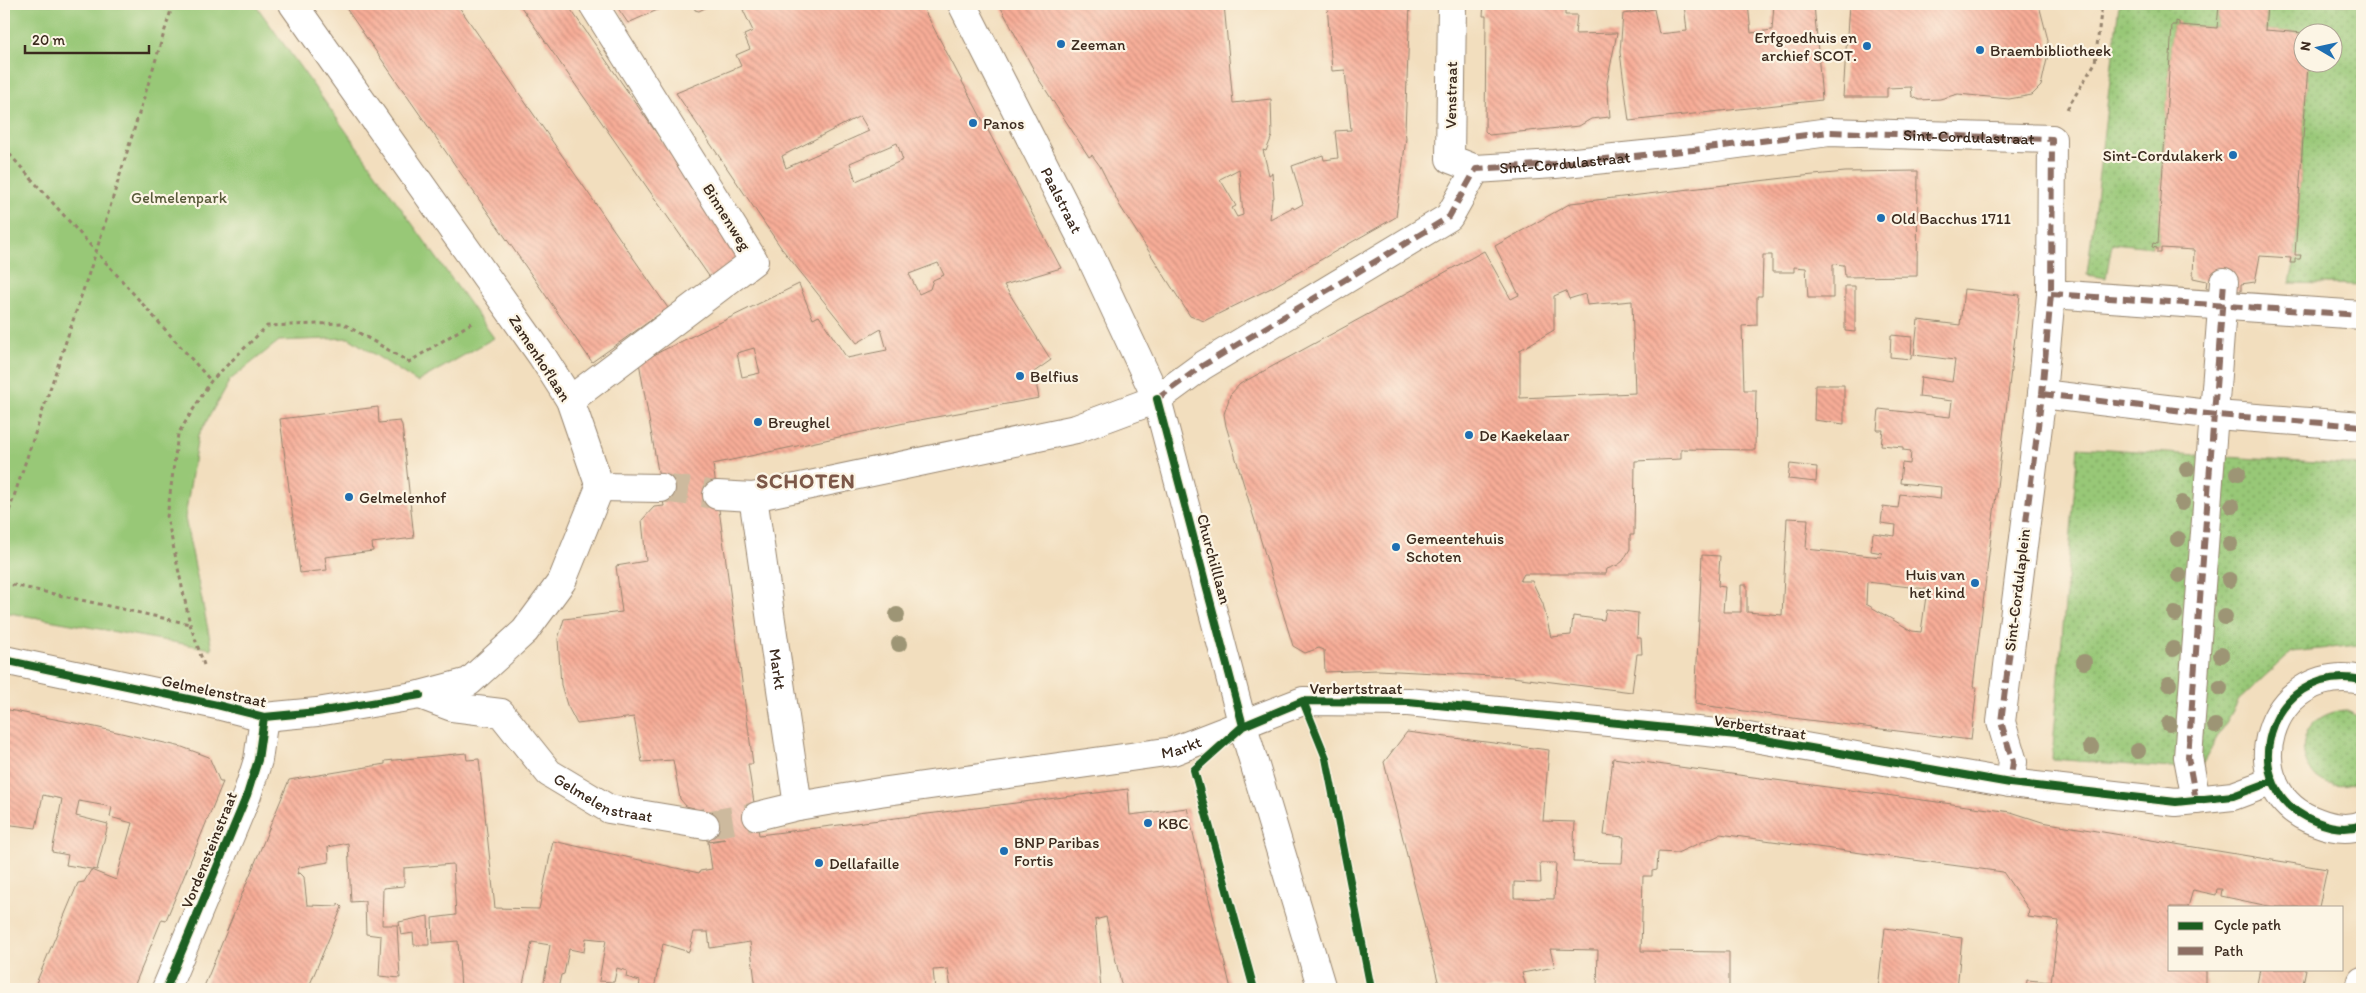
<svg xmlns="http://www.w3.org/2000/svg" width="2366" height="993" font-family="Itim,sans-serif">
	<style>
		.grass { fill: url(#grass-dots); stroke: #6a794a }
		.green { fill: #98c877; stroke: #6a794a }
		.building { fill: url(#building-back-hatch); fill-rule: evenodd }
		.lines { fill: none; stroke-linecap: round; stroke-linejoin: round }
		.minor-tunnel { stroke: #cdba9e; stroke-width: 28; stroke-dasharray: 28 14; stroke-linecap: butt }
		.minor-casing { stroke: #96846e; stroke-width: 30 }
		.path { stroke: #96846e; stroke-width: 3; stroke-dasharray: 4 4; stroke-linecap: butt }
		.minor { stroke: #fff; stroke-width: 28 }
		.quiet { stroke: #8d6e63; stroke-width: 6; stroke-dasharray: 12 6; stroke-linecap: butt }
		.cycleway-casing { stroke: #fcf5e5; stroke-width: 11 }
		.cycleway { stroke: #1b5e20; stroke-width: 8 }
		.tree { fill: #9d9575 }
		.poi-dot { fill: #1f6fb2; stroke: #fcf5e5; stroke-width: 2 }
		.labels { text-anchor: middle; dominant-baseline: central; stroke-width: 4.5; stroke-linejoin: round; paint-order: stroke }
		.poi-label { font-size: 16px; fill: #3b2a1e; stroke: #fcf5e5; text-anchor: start }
		.street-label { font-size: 16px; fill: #3b2a1e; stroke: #fcf5e5 }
		.park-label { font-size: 16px; fill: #575939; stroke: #fcf5e5 }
		.district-label { font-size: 21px; font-weight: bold; letter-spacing: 1px; fill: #7d5849; stroke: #fcf5e5 }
	</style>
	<defs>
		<pattern id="grass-dots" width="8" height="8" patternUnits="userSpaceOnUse" patternTransform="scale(1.25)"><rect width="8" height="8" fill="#98c877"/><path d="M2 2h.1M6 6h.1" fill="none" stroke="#7da361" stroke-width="1.8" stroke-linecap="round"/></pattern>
		<pattern id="building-back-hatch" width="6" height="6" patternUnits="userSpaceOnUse" patternTransform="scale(1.25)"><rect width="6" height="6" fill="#f8ad98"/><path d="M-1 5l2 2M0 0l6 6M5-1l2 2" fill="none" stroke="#ca8d7b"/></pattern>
	</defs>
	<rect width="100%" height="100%" fill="#fcf5e5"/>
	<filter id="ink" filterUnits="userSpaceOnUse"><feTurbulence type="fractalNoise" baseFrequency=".02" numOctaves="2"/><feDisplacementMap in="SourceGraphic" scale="10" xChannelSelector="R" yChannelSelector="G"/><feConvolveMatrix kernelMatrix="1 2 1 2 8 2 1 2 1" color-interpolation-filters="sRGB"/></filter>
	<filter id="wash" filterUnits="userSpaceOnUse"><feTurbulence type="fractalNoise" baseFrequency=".0096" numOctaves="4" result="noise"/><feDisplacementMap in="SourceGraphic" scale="20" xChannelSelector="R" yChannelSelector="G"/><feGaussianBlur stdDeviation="1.12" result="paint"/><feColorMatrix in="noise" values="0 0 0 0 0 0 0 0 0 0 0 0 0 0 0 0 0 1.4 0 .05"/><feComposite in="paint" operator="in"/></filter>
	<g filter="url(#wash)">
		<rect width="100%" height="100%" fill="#f2debe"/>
		<!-- grass -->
		<path class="grass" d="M2119,4h100l-2,24 -38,-3v-3l-3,-1v4h-4l-14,219 -5,-1 -1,4 -40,-4 -6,35 -19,-3z
			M2271,4h91v281l-72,-2 5,-24 6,-4h-6l13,-190 5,1 -1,-3 22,-1v-30h-27l1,-3h-3l-2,4 -38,-3 2,-24h4z
			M2078,447l284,19v174l-4,5 -67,7 -52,48 -40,70 -147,-11z
			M2345,710l17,8v62c-58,29 -88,-62 -17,-70z"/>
		<!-- green -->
		<path class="green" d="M4,4h251l239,334 -77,44 -68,-44 -70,3 -49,39 -32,56 -13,82 27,131 -208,-37z"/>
		<g id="blocks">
			<!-- building -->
			<path class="building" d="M343,4h114l211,304 -76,54z
				M519,4h48l174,251 -30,24z
				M615,4h56l-43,19z
				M694,4h19l-14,7 -4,-1z
				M751,4h170l140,264 -57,17 47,75 -17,12 5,26 -130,24 -196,42 40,300h-5l11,71 369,-46 2,26 57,-7 44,181 -109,-1 -16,-71 -11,3 6,69h-150l-3,-20 -15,1 2,19h-179l-6,-47 -40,6 -2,-16h-14l-5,20 -26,-8 -9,45h-15l1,-8 -14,-4 1,-6 -10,-3 -3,14 -15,-1 7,-41 -20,-2 -2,14 -15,-3 -5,25 -3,1 -3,14 -15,-1 7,-43 -18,-3 -10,47h-61l-3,-48 -25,2 -1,-25 24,-3 -3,-51 -49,4v18l-21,2 -1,37h15l3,53 -21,-2 2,-40 -15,-2 -1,-33 -14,1 -3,-59 -20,4 1,15 -30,5 -2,7 3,-1 4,4 3,28 31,1v-3l4,4 -34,82h-105l86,-209 96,-16v-3l81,-8 1,7 12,-1 16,149 44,1 14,-68 146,32 1,-2 12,-2 -4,-27 17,-3 -18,2 -3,-32 -10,1v-2l-8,-2 -6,-7 -7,-39 -31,2 -8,-45 -57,7 -10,-19 -6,-20 -3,-46 6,-20 58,-7 -6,-46 30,-5 -4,-41 12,-13 10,-1 -25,-144 160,-78 14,35 6,-3 28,42 40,-8 -6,-21 -24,14 -75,-94 -106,-156 65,-27 -5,-11 14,-6 -6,-14 9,-4 -10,-21 9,-4zM860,116l9,15 -83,37 -4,-12zM897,143l6,17 -47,21 -6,-18zM938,263l6,12 -11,5 -3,9 -11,5 -10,-20zM754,348l6,25 -18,4 -5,-24z
				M999,4h225l9,99 38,-4 1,37 -6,15 -3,-1 6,25 3,-2 2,25 -2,1 -2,20 23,-12 1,2 9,-5 -11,-38 31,-11 1,5 14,-2 -3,-27 16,-1 -6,-60 -13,1 -5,-67h83l-5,126 1,8 -10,79 -125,71 -67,33 -14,-5 -70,-110 -20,-40 -8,-11 -3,2 -51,-79zM1239,169l4,46 -6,2 -5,-9 4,-2 -16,-27z
				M1484,4h81v11h12l-2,19 42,-1 -10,50 3,34 -19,2 -12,7 -90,9 -4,-4 1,-115h-3z
				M1684,4h64l3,29 21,-3 2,-26h40l8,96 -193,21 -9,-69 3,-38 31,-5 5,25 28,-3z
				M1849,4h182l9,5 8,31 -1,19 -6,27 -9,9 -23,4 -51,-5 -18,5 -21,1 -7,-4 -1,-9 -24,1v9h-44z
				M2219,4h52v2h-4l-2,24 39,3v29l10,1 -1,3 -5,-1 -13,190h6l-1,4h-5v4h-5l1,-5 -31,-2 -5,26 -14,2v7l-35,-3 1,-7 -14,-3 1,-28 -33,-2v5h-4v-5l-5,-1 1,-4 5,1 14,-219h4v-4l3,1v3l38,3z
				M1918,171l-1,105 -72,1 -1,-12 -11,-1v34h-25l-2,-30 -12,-1v5h-22v-17h-9l-1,41h-5v29l-15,1 2,64h12l-1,60 -74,-1v10l-46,2 -1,74h-4v14l-7,12 -5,4 -11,4 -1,5h-82l-4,7h12l11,23 8,33 20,-2 2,-19 31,4 2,-11 32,4 -1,25h4l1,16h-5l-5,38 -120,-15 -134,-7 -53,2 -1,-22 -5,-2 -14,5 -12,-7 -67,-220 -2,-12 4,-12 2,-7 10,-11 244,-133 27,48 8,-4 -24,-49 76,-43 222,-26 52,-5zM1566,291l3,8 16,-5 2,11 45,-4 3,92 -115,5v-48l34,-20v-34z
				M1845,286h10v46l-10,-1z
				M1964,289l56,6 -47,392h4l-6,53 -171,-21 -105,-15 7,-149 18,1 -2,30 7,1 -2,25h18v-27h6v27l35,3 5,-97 21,1 -2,30 75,8 1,-4 -11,-2 2,-18 22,3 1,-11 -15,-2 2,-17 15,2 2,-14 40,5 1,-12 -41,-4 2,-20 8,1 1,-13 -8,-1v-3l-22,-2 2,-15h-6l2,-21 71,8 2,-16 -33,-4 2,-20 31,5 3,-22 -41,-5 4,-35 42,5zM1867,582l60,7 -6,43 -9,-1 -46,-27z
				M1891,335l21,2 -1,22 -21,-2z
				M1815,385h29v39l-30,-4z
				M378,407l1,16 21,-2 2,4 12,113 -42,5 1,8 -48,6 2,13 -27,3 -20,-154z
				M1790,464l27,3 -1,15 -28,-3z
				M4,709l91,18 87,20 27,10 11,25h3l-57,138 -4,-1 -29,70 -99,-1 44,-105 6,-1 7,-12 25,10 16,-57 -22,-6 2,-10 -33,-6 -3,15 32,8 -11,46 -31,-5 2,-10 -16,-3 10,-53 -19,-4 -7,33 -32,-4z
				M1407,732l142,18 -6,71 32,1 -2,40 49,1 2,-26 -20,-2 9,-77 398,54 31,10 285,47 -8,38h-46l-52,-11 1,-7h-5l-1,6 -23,-5 -5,17h-18v62h36v20h-180l1,-9 24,2 8,-61 -31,-4 1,-7 -26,-38 -283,-38 -43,19 -19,-1 -1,18 -5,1v5h-9l-2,75 88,1v37h-132l1,-39 -48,-1 5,18 -33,6 5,16h-87l-56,-227zM1540,863h16l-2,36 -40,-1v-16l27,1z
				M428,916l1,29h-15l-1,-12 -12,2 -2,-13z
				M1885,928l77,10 -5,51h-79z
				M2260,969h46l-4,20h-46z"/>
		</g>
	</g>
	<g filter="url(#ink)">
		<use href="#blocks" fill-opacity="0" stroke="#96846e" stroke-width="1"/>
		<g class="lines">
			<!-- minor-tunnel -->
			<path class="minor-tunnel" d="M661,488l56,7
				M705,825l52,-9"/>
			<defs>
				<g id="minor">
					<path id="s1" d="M962,4l126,247 69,148 86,327 79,263"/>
					<path id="s2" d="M1452,4l-2,155 26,10 79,-5 138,-14 136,-18 223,7 -1,155 -9,100 -41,328 12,40 -3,21"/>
					<path d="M2051,294l311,21"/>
					<path d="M2042,394l174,21 146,11"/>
					<path d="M570,400l184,-139 -161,-257"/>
					<path d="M600,487l61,1"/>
					<path d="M717,495l36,2 323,-68 81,-30 45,-33 247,-149 27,-48"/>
					<path id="s3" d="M753,497l45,309"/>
					<path d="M4,660l213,45 47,12 53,-5 103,-17 49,-13 56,-51 37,-50 38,-94 -30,-87 -28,-44 -249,-352"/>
					<path d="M2362,680c-96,-19 -131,112 -45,142 15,6 31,8 45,3"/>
					<path id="s4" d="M420,695l32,12 49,6 48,60 60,36 96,16"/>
					<path d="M2196,800l-8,-43 36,-475"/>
					<path id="s5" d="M757,816l41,-10 82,-14 293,-41 130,-50 105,1 329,33 273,48 166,19 57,-6 40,-15"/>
					<path d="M166,989l81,-194 11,-35 6,-43"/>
					<path d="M2360,989l2,-8"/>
				</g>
			</defs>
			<!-- minor casing -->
			<use href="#minor" class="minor-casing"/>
			<!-- path -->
			<path class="path" d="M2067,109l28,-46 7,-59
				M4,148l207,233
				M4,526l92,-274 77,-248
				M4,583l186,41
				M204,665l-14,-41 -23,-107 11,-83 33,-53 56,-55 75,-3 67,39 64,-40"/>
			<!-- minor -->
			<use href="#minor" class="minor"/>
			<!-- quiet -->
			<path class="quiet" d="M2051,294l311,21
				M2042,394l174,21 146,11
				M1157,399l45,-33 247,-149 27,-48 79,-5 138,-14 136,-18 223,7 -1,155 -9,100 -41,328 12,40 -3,21
				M2196,800l-8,-43 36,-475"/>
			<defs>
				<path id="cycleway" d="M1157,399l86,327
					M4,660l213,45 47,12 53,-5 103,-17
					M2362,680c-96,-19 -131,112 -45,142 15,6 31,8 45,3
					M1303,701l23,57 45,231
					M166,989l81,-194 11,-35 6,-43
					M1254,989l-60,-219 49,-44 60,-25 105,1 329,33 273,48 166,19 57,-6 40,-15"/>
			</defs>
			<!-- cycleway casing -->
			<use href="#cycleway" class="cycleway-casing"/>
			<!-- cycleway -->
			<use href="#cycleway" class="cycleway"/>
		</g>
		<!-- trees -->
		<g class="tree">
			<circle cx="2187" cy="469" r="8"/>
			<circle cx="2238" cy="473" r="8"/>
			<circle cx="2182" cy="503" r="8"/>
			<circle cx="2232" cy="506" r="8"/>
			<circle cx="2178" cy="539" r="8"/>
			<circle cx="2230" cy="544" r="8"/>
			<circle cx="2179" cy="575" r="8"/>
			<circle cx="2229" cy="580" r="8"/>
			<circle cx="2175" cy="614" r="8"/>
			<circle cx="897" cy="615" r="8"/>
			<circle cx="2225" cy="617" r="8"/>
			<circle cx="899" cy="644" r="8"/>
			<circle cx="2173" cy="649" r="8"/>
			<circle cx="2221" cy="655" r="8"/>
			<circle cx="2084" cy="662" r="8"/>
			<circle cx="2169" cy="684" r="8"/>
			<circle cx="2220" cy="688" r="8"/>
			<circle cx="2169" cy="724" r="8"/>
			<circle cx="2215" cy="726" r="8"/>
			<circle cx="2091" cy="747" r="8"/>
			<circle cx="2138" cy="751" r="8"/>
		</g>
	</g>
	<!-- markers -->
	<g class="poi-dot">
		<circle cx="1061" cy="44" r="5"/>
		<circle cx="1867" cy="46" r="5"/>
		<circle cx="1980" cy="50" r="5"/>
		<circle cx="973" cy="123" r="5"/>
		<circle cx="2233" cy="155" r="5"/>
		<circle cx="1881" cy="218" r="5"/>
		<circle cx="1020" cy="376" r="5"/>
		<circle cx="758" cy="422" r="5"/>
		<circle cx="1469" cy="435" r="5"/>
		<circle cx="349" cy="497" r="5"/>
		<circle cx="1396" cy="547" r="5"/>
		<circle cx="1975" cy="583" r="5"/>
		<circle cx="1148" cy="823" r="5"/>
		<circle cx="1004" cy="851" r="5"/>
		<circle cx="819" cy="863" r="5"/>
	</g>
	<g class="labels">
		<!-- poi labels -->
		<g class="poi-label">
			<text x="1857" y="37" text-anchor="end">Erfgoedhuis en<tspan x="1857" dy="18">archief SCOT.</tspan></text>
			<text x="1071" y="44">Zeeman</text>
			<text x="1990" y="50">Braembibliotheek</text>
			<text x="983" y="123">Panos</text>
			<text x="2223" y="155" text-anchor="end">Sint-Cordulakerk</text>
			<text x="1891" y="218">Old Bacchus 1711</text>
			<text x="1030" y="376">Belfius</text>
			<text x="768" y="422">Breughel</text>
			<text x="1479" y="435">De Kaekelaar</text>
			<text x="359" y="497">Gelmelenhof</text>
			<text x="1406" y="538">Gemeentehuis<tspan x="1406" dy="18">Schoten</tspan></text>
			<text x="1965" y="574" text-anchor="end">Huis van<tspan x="1965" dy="18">het kind</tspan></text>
			<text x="1158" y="823">KBC</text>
			<text x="1014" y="842">BNP Paribas<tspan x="1014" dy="18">Fortis</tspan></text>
			<text x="829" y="863">Dellafaille</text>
		</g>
		<!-- street labels -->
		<g class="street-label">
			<text transform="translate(1451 95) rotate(-89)">Venstraat</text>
			<text stroke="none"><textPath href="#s2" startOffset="678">Sint-Cordulastraat</textPath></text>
			<text stroke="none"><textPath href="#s2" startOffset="272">Sint-Cordulastraat</textPath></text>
			<text stroke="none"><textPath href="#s1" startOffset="220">Paalstraat</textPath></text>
			<text transform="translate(727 217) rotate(58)">Binnenweg</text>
			<text transform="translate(540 358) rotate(57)">Zamenhoflaan</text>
			<text transform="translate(1214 559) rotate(75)">Churchilllaan</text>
			<text transform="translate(2017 590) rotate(-83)">Sint-Cordulaplein</text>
			<text stroke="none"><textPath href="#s3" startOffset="174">Markt</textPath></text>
			<text x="1356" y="688">Verbertstraat</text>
			<text transform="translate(214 691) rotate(12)">Gelmelenstraat</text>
			<text transform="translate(1760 727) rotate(9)">Verbertstraat</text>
			<text stroke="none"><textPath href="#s5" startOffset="430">Markt</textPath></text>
			<text stroke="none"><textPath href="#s4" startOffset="221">Gelmelenstraat</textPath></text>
			<text transform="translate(209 850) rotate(-68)">Vordensteinstraat</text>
		</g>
		<!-- park labels -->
		<g class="park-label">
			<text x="179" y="197">Gelmelenpark</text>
		</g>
		<!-- district labels -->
		<g class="district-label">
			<text x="806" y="480">SCHOTEN</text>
		</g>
	</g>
	<!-- margin -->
	<rect width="2366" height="993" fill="none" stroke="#fcf5e5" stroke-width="20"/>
	<!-- legend -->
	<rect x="2168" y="906" width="175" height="65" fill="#fcf5e5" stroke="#afa495"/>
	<rect x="2178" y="922" width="25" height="8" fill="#1b5e20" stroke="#afa495"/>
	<text x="2214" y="930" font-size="15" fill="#3b2a1e">Cycle path</text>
	<rect x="2178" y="947" width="25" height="8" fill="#8d6e63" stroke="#afa495"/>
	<text x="2214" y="956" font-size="15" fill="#3b2a1e">Path</text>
	<!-- north arrow -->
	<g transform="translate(2318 48) rotate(279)"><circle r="24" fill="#fcf5e5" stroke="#afa495"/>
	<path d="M0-4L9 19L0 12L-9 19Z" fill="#1f6fb2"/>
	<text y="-8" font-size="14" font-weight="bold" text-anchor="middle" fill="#3b2a1e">N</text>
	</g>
	<!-- scale -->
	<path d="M25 45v8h124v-8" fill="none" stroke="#3b2a1e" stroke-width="2.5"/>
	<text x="32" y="45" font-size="15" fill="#3b2a1e" stroke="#fcf5e5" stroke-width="4" paint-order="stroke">20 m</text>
</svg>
